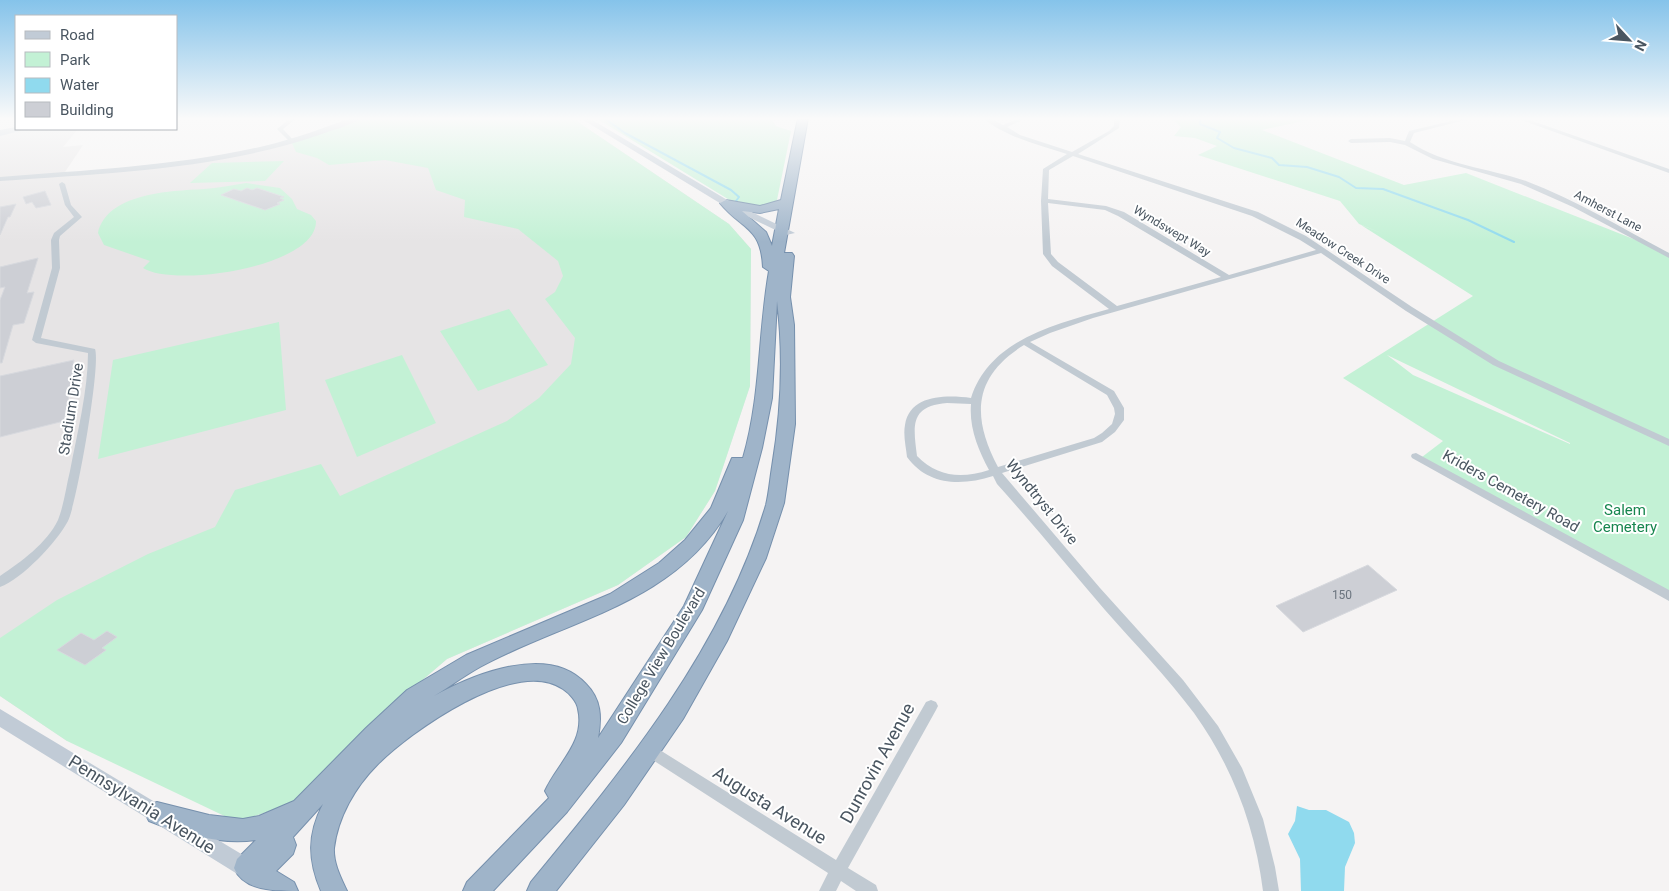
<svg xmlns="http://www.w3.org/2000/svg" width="1669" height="891" font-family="Roboto,sans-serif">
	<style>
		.education { fill: #e6e4e5 }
		.green { fill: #c3f1d5; fill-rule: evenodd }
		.water { fill: #90daee }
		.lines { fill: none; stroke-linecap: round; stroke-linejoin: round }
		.stream { stroke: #90daee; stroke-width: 2 }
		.building { fill: #cdcfd5; stroke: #d7d9de }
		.trunk-casing { stroke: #7690ad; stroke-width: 2 }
		.minor { fill: #c1cad2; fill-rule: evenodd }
		.tertiary { fill: #c1cad2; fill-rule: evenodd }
		.secondary { fill: #c1cbd6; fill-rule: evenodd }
		.trunk { fill: #9fb4c9; fill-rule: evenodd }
		.labels { text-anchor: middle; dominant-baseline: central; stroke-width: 4; stroke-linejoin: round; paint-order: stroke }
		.far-street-label { font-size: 12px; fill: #4a5661; stroke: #fff }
		.number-label { font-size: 12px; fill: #6b747e }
		.street-label { font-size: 15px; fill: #4a5661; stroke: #fff }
		.park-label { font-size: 15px; fill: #17864f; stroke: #fff }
		.near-street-label { font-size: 18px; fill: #4a5661; stroke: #fff }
	</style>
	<rect width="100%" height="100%" fill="#f5f3f3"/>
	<!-- education -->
	<path class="education" d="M357,118h215l157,106 22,25 -1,137 -35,105 -29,46 -68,48 -171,74 -49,42 -331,40 -67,-45v-561l24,-6h54l-15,18 20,-2 -20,30 163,-19 65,-15z"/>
	<!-- green -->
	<path class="green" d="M357,118h215l157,106 22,25 -1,137 -35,105 -29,46 -68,48 -171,74 -49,42 -104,102 -57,19 -170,-81 -67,-45v-58l57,-38 91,-46 67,-27 20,-37 86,-26 19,32 167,-75 32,-23 32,-34 4,-26 -30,-39 10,-7 8,-16 -5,-15 -40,-32 -54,-12 1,-17 -29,-10 -8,-22 -43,-8 -56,5 -12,-7 -21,-6 -5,-11z
		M596,118h175l5,8 15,5 -14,69c-10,9 -28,8 -41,4z
		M1171,118h146l-55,12 142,55 62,-12 203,80v340l-247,-136 21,-16 -100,-63 130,-82 -112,-71 23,9 -25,-10 -19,-23 -142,-46 19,-9 -22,-8 -21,-2 7,-9zM1387,355l183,88v1l-157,-69z
		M284,161l-19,20 -75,2 22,-20z
		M246,183l34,5 12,11 5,10 14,6 5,6c1,46 -142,67 -173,47l7,-7 -46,-16 -6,-12c9,-40 72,-42 106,-44 14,-1 28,-4 42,-6z
		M509,309l39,56 -70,26 -38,-60z
		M279,322l7,88 -188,49 15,-99z
		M402,355l34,68 -79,34 -32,-77z"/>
	<!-- water -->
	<path class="water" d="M1297,806l12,4h17l23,12 5,11 1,10 -10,24 -1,24h-43l-1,-32 -12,-25 7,-13z"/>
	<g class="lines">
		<!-- stream -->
		<path class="stream" d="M604,118l21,15 106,57 8,7 -3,4
			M1192,118l8,1v5l20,8 -3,6 17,10 38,10 7,7 28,2 32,10 17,11 27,1 85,31 46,22"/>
	</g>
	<!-- building -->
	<path class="building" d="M247,188l5,2 5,-2 27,9 -4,1 4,2 -7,3 3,1 -15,6 -44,-15 13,-6 7,2z
		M45,191l6,14 -15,3 -4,-6 -6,2 -3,-7z
		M16,204l-6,13h-2l-8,18v-28z
		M38,258l-11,35 7,-1 -10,31 -11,2 -11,38h-2v-63l5,-13 -5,1v-21z
		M74,360l-1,4h2l-11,57 -64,16v-61z
		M1368,565l29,25 -94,42 -27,-26z
		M107,631l10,6 -15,11 4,2 -21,15 -28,-15 24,-17 13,7z"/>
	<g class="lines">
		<defs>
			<path id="trunk" d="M798,118h10l-24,135h8l2,3 -4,41 4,28 1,99 -11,79 -18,55 -39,83 -44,78 -59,86 -68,86h-29l4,-9c93,-113 193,-234 235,-377 3,-12 4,-26 6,-38 9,-54 12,-111 5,-166l-5,97 -10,50 -19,72 -41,90 -81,133 -54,69 -74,79h-30l4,-9 82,-84 -4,-7c12,-27 41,-49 33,-82 -1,-8 -9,-16 -15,-20 -48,-33 -153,43 -186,76 -22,22 -39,52 -43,83 -1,15 7,30 13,43h-26c-13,-31 -14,-56 2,-87l-30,33 3,8 -3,9 -17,17 18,11 4,9c-24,0 -54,0 -64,-23l3,-9 19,-19c-35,5 -75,-6 -107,-19l-4,-8 4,-8 8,-3 52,13 34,4 16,-3 35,-15 72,-73 41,-38 59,-35 144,-61 49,-31 26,-23 26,-32 21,-50h11c18,-61 15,-125 26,-187l-6,-4c-2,-41 -21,-37 -43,-64l6,-3 34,6 21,-6zM779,209l-7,37 -6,-14 -24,-21 18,2zM728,511l-44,95 -86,132c4,-21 3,-39 -12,-54 -37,-41 -112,-10 -152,12 15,-9 30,-20 46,-29 86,-47 193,-62 248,-156z"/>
		</defs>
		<!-- trunk casing -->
		<use href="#trunk" class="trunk-casing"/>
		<!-- minor -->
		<path class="minor" d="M291,118h6l-14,11 11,12 -3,2 -14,-14z
			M983,118h7l13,7 17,-7h7l-20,9 13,8 52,17 37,-21 5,-5v-8h6l-1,10 -41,26 180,58 48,24 106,71 87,54 170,78v7l-176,-81 -87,-54 -85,-58 -228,65 -43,15 -20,9 84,49 10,17v12l-9,12 -13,10 -100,31 98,115 83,92 35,46 24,42 21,51 12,48 4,24h-16c-8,-65 -31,-125 -69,-178 -27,-36 -59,-69 -89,-103 -36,-42 -71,-85 -108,-126l-4,-8c-31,10 -65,10 -86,-19 -1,-10 -4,-22 -2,-32 5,-31 42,-30 66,-27 19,-59 85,-74 138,-89l-57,-43 -9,-12 -2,-53 2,-32 24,-15c-29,-9 -61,-17 -84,-36zM1073,156l179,60 48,24 16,10 -87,25 -105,-63 -18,-6 -58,-7 1,-29zM1048,203l57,7 13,6 103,61 -104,29 -59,-44 -7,-8zM1024,345l83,50 7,13 1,6 -3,10 -10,9 -8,5 -96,29c-26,-49 -26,-90 26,-122zM947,403l24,1c-2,24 7,45 18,66 -28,9 -51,7 -72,-14 -4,-31 -7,-50 30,-53z
			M1464,118h9l-59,15 -4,9c34,23 78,26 116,39 50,19 96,47 143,72v5l-96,-51 -52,-23 -88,-25 -28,-14 -15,-3 -39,1 -3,-2 3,-2 39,-1 15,3 4,-10z
			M1516,118h8l145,51v4z
			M62,182l3,2 6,21 11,12 -22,19 -1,4 1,28 -19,70 54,11c6,16 -18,154 -27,172 -11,21 -46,58 -68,66v-11c21,-14 47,-33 58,-56 6,-15 8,-33 12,-49 7,-37 18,-80 18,-118l-52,-10 -4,-3 20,-72 -1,-28 3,-7 20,-16 -9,-12 -6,-21z
			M1416,453l253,137v11l-257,-143 -1,-2 1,-2z
			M931,700l5,2 2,4 -2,4 -88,158 28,17 2,6h-22l-15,-10 -5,10h-17l9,-18 -183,-118 -2,-4 2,-4 5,-2 5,2 181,113 90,-158z"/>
		<!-- tertiary -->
		<path class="tertiary" d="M351,118h10c-11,8 -29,12 -42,17 -102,35 -212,38 -319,46v-4c88,-7 178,-11 264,-31 30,-7 59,-18 87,-28z"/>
		<!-- secondary -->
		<path class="secondary" d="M580,118h9l140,83 66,32 -9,2 -63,-30z
			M16,127v2h5l-1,2 -20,5v-6z
			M0,709l253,152 4,7 -4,7 -7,4 -7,-4 -239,-148z"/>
		<!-- trunk -->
		<use href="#trunk" class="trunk"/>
	</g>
	<!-- sky -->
	<linearGradient id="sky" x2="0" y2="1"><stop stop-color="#85c3ea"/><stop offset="0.49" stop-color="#fafafa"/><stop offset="1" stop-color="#fafafa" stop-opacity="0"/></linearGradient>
	<rect width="1669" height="242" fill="url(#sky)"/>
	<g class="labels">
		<!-- far-street labels -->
		<g class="far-street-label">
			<text transform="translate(1608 211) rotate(28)">Amherst Lane</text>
			<text transform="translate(1172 231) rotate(31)">Wyndswept Way</text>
			<text transform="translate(1343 251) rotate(33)">Meadow Creek Drive</text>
		</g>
		<!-- number labels -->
		<g class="number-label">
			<text x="1342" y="595">150</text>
		</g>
		<!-- street labels -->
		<g class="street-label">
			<text transform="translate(71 409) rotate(-81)">Stadium Drive</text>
			<text transform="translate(1511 491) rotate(29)">Kriders Cemetery Road</text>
			<text transform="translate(1042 502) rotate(51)">Wyndtryst Drive</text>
			<text transform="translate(661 656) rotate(-59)">College View Boulevard</text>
		</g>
		<!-- park labels -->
		<g class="park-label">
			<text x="1625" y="510">Salem<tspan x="1625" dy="17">Cemetery</tspan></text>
		</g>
		<!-- near-street labels -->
		<g class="near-street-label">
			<text transform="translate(877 763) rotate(-61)">Dunrovin Avenue</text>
			<text transform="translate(142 804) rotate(32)">Pennsylvania Avenue</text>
			<text transform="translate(770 805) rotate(32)">Augusta Avenue</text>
		</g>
	</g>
	<!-- legend -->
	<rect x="15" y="15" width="162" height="115" fill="#ffffff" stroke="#b7bbc0"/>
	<rect x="25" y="31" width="25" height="8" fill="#c1cbd6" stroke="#b7bbc0"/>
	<text x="60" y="40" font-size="15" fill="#4a5661">Road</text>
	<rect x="25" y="52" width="25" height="15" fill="#c3f1d5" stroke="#b7bbc0"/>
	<text x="60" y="65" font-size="15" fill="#4a5661">Park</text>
	<rect x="25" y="78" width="25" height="15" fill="#90daee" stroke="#b7bbc0"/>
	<text x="60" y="90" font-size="15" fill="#4a5661">Water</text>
	<rect x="25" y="102" width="25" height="15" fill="#cdcfd5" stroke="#b7bbc0"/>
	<text x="60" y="115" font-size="15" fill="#4a5661">Building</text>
	<!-- north arrow -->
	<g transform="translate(1629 40) rotate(116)" stroke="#ffffff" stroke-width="4" paint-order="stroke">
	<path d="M0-4L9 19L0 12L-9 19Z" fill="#4a5661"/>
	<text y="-8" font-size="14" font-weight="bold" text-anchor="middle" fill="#4a5661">N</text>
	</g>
</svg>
